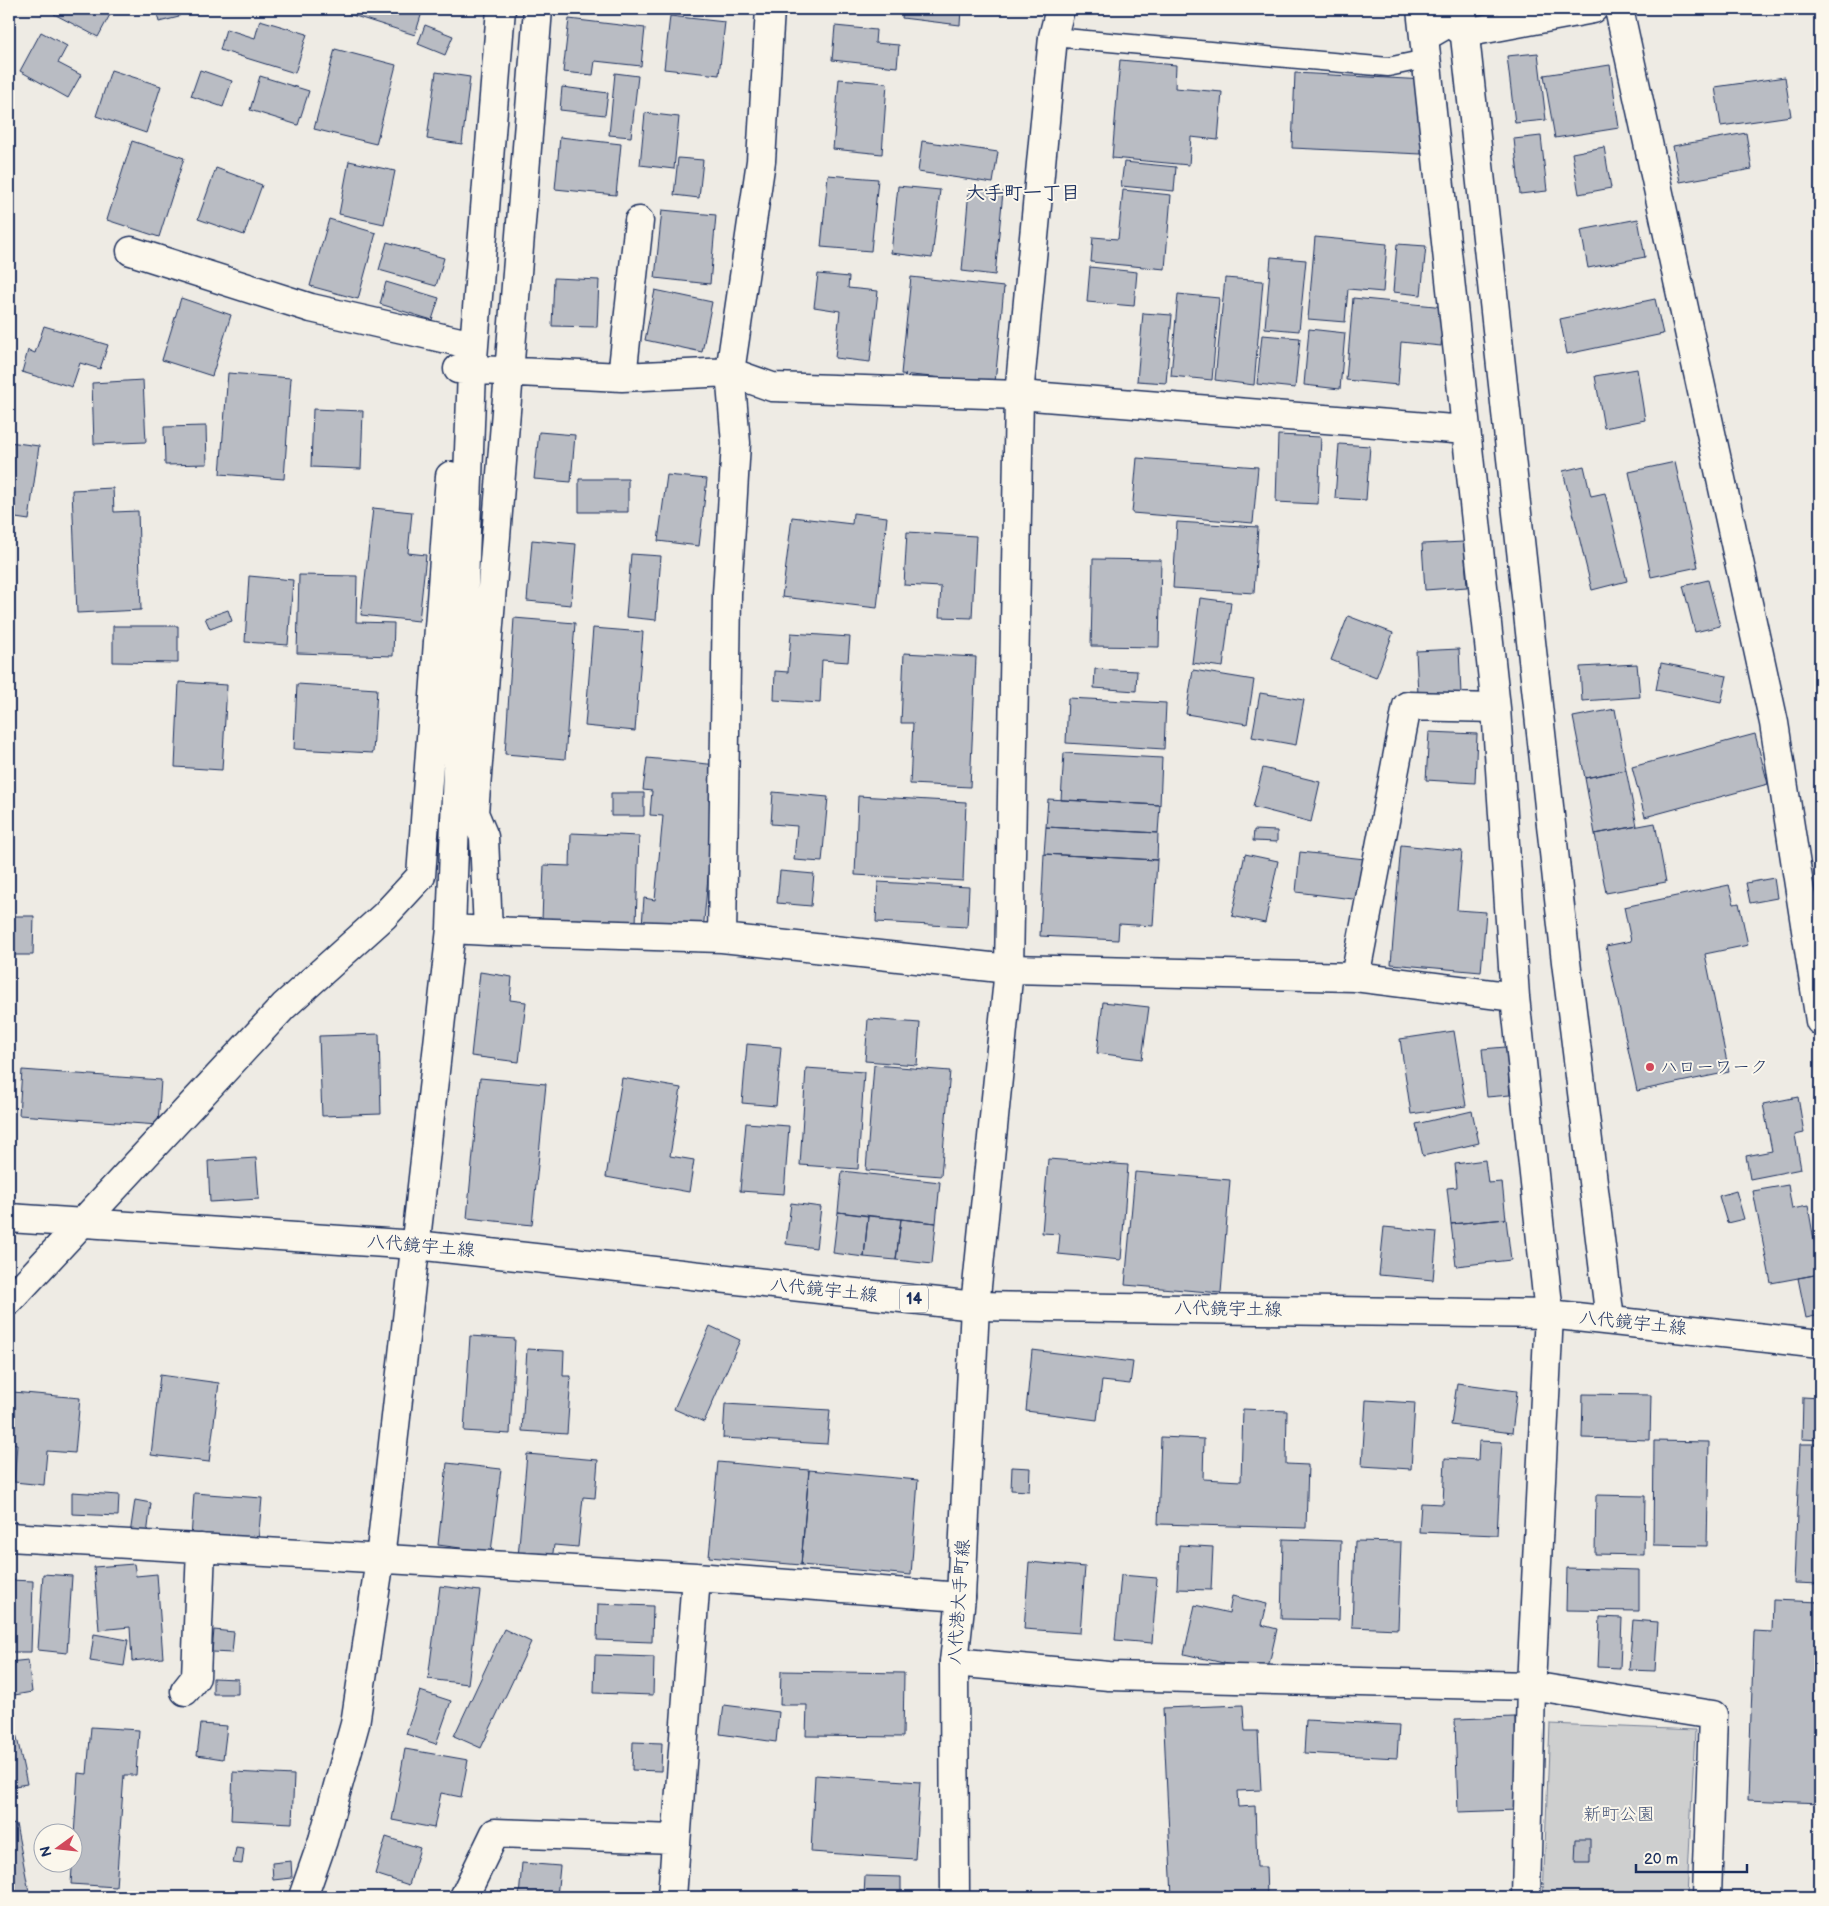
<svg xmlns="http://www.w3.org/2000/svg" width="1829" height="1906" font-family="'Balsamiq Sans','Klee One',sans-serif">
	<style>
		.green { fill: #cecfcf; stroke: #747f96 }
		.building { fill: #b9bcc3; stroke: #1b2f5e }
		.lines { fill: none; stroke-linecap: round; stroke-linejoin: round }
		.lane-casing { stroke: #1b2f5e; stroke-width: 21 }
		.street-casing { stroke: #1b2f5e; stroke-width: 31 }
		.secondary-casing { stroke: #1b2f5e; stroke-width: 31 }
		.primary-casing { stroke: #1b2f5e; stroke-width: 31 }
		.lane { stroke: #fbf7ec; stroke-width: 18 }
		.street { stroke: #fbf7ec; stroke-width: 28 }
		.secondary { stroke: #fbf7ec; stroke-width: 28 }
		.primary { stroke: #fbf7ec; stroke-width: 28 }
		.poi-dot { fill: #d1495b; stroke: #fbf7ec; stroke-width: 2 }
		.labels { text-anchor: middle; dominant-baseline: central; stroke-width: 4; stroke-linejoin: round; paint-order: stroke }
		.shield { fill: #fbf7ec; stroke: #5e6b89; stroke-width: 1 }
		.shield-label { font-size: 16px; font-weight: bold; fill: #1b2f5e }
		.poi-label { font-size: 18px; fill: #1b2f5e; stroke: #fbf7ec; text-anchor: start }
		.street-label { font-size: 18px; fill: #1b2f5e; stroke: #fbf7ec }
		.park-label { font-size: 18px; fill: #48577a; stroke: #fbf7ec }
		.neighbourhood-label { font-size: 19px; font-weight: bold; fill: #1b2f5e; stroke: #fbf7ec }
	</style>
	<rect width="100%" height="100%" fill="#eeebe4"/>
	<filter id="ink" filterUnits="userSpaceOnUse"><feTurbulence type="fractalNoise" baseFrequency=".02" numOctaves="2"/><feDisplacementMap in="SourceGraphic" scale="10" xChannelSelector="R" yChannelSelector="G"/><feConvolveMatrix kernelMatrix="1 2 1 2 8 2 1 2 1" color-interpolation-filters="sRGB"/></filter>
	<g filter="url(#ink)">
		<!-- green -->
		<path class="green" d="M1550,1724l145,6 -8,167h-144z"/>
		<!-- building -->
		<path class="building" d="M57,9h56l-15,28 -44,-23z
			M156,9h21l2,8 -20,5z
			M333,9h90l-8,26z
			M903,9h58l-1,16 -58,-7z
			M670,16l55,6 -6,53 -55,-6z
			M569,19l76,9 -4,38 -46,-5 -2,14 -30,-3z
			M260,20l47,14 -12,39 -75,-23 6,-21 29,9z
			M425,25l28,11 -8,19 -27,-11z
			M835,26l41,4 -1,13 24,2 -2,22 -65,-7z
			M41,32l26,14 -9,17 23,12 -13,23 -48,-27z
			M335,49l61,16 -20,79 -62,-15z
			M1538,53l8,67 -31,3 -8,-67z
			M1120,60l56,5 -1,23 47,4 -4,48 -27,-3 -2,28 -77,-7z
			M1610,65l9,63 -64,10 -11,-63z
			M111,70l50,16 -15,47 -50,-17z
			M200,70l32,11 -9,26 -32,-11z
			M436,72l34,5 -8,67 -35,-5z
			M615,73l23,3 -7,61 -22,-2z
			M1295,73l130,7 -4,74 -129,-6z
			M260,76l49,15 -11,34 -48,-15z
			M1785,77l6,39 -70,10 -6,-39z
			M839,79l48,4 -5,71 -49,-5z
			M562,87l46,6 -3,22 -45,-5z
			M645,113l34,4 -5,52 -34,-4z
			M1746,133l6,36 -72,13 -7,-36z
			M1541,136l6,55 -27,3 -6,-55z
			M560,137l61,7 -5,51 -61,-6z
			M132,141l52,17 -25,79 -52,-17z
			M922,141l76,11 -5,31 -75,-11z
			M1604,147l7,41 -32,6 -7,-41z
			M678,158l25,2 -4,38 -25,-3z
			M349,161l46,10 -11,53 -45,-10z
			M1124,162l52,5 -2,24 -53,-5z
			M216,168l46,17 -18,50 -46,-16z
			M828,175l50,4 -7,72 -50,-4z
			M898,186l42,4 -8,68 -41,-5z
			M969,189l34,3 -8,83 -33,-4z
			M1123,190l48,5 -6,74 -74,-7 2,-25 25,2z
			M662,210l54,5 -6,69 -55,-6z
			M329,219l47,14 -18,66 -48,-13z
			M1638,219l7,38 -57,11 -7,-38z
			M1315,237l72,7 -4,48 -35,-3 -3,33 -37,-3z
			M387,242l57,16 -8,28 -57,-16z
			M1397,244l29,2 -5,49 -28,-3z
			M1271,257l35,3 -7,71 -34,-3z
			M1090,267l47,5 -3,34 -47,-4z
			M818,274l31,3 -1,11 30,3 -8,71 -35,-4 5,-47 -26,-4z
			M911,277l93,10 -9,96 -94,-9z
			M554,278l45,2 -2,47 -45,-1z
			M1225,278l38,3 -9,104 -39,-5z
			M386,282l53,16 -7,22 -52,-16z
			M655,290l57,12 -10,50 -57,-12z
			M1178,294l41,4 -7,82 -41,-4z
			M181,298l50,17 -19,61 -50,-16z
			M1353,298l92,9 -4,39 -40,-4 -3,43 -52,-5z
			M1655,299l8,35 -96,20 -7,-35z
			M1143,313l29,2 -6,68 -29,-2z
			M44,326l64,19 -8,24 -20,-6 -8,24 -50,-15 6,-22 7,3z
			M1309,329l36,4 -5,56 -36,-4z
			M1262,335l38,3 -5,50 -38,-4z
			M1637,369l8,51 -41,8 -9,-52z
			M228,373l63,5 -7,101 -64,-5z
			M143,380l3,62 -52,2 -2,-61z
			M313,409l50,2 -2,58 -50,-2z
			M206,426l1,38 -42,1 -1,-38z
			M539,432l36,3 -4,47 -37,-3z
			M1278,435l43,2 -3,67 -42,-2z
			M9,442l30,4 -10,74 -20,-3z
			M1339,444l31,2 -4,54 -31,-2z
			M1137,458l121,9 -5,56 -121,-10z
			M1675,462l23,105 -47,10 -22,-105z
			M1584,466l7,30 14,-3 22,88 -35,9 -29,-119z
			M667,475l40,4 -8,67 -41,-5z
			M579,479h49v33h-49z
			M113,488l1,24 24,-1 3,99 -64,3 -5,-123z
			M373,508l39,4 -4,41 18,2 -7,66 -58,-6z
			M853,513l34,4 -10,91 -95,-11 10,-80 60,7z
			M1177,522l81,5 -4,66 -81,-5z
			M907,532l69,4 -4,82 -33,-1 2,-30 -37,-2z
			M532,540l44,4 -5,61 -44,-4z
			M1464,542l3,45 -42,3 -3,-46z
			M631,554l30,2 -5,64 -30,-3z
			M1093,559l68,1 -2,87 -68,-1z
			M299,575l58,1 -1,46 38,1 -1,33 -96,-3z
			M249,576l44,4 -5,65 -43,-3z
			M1708,580l12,46 -25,6 -12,-46z
			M1200,598l31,4 -8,65 -31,-4z
			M228,610l4,11 -22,8 -5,-11z
			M1348,616l45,17 -17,45 -45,-18z
			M514,618l61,5 -10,136 -60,-5z
			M113,626h65v37l-65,-1z
			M593,628l50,4 -8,99 -50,-5z
			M791,633l59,4 -2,25 -26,-2 -2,43 -46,-3 1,-29 13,1z
			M1459,649l2,45 -43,1 -2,-44z
			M904,653l72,4 -6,130 -60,-3 3,-61h-12z
			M1661,663l66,13 -6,27 -65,-13z
			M1637,664l3,33 -58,4 -2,-34z
			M1095,669l42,2 -1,20 -42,-3z
			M1193,670l61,10 -7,44 -61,-10z
			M179,682l48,3 -5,85 -47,-3z
			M297,684l80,5 -4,64 -79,-4z
			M1260,693l44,7 -8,45 -44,-8z
			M1068,698l98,5 -2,46 -98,-6z
			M1615,709l11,61 -41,8 -12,-61z
			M1429,732l48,2 -2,49 -49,-3z
			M1755,734l13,50 -123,33 -13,-50z
			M1064,753l98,5 -2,47 -99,-5z
			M647,758l71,7 -15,167 -61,-6 2,-28 11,2 8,-84 -13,-1 2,-24 -9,-1z
			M1263,768l57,14 -9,40 -58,-15z
			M1626,770l11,56 -42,8 -10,-56z
			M773,792l55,5 -6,65 -28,-2 3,-34 -26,-2z
			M611,793h33v23h-33z
			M858,796l108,6 -3,79 -108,-6z
			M1048,799l112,6 -2,28 -112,-6z
			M1655,823l11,59 -60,11 -11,-59z
			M1046,827l112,6 -1,27 -113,-6z
			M1254,830l23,1v11l-24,-1z
			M571,833l68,3 -3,88 -94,-4 2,-55 26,1z
			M1401,845l61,6 -5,59 29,2 -5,60 -90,-8z
			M1300,852l65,7 -4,41 -65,-8z
			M1044,854l113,6 -4,66 -34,-2 -1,16 -78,-4z
			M1245,854l33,7 -13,62 -33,-7z
			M780,871l34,3 -3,32 -34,-3z
			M1774,878l3,20 -27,5 -4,-20z
			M878,882l91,5 -2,40 -91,-5z
			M1729,885l5,19 5,-1 9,42 -43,9 24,118 -92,19 -31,-145 25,-5 -7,-34z
			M9,916h25l-1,39h-24z
			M480,972l32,5 -2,23 16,2 -7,60 -48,-6z
			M1103,1002l46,5 -7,52 -45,-6z
			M868,1019l52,4 -3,42 -52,-4z
			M1454,1031l12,75 -55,8 -11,-75z
			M379,1034l2,80 -59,2 -3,-80z
			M747,1044l34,3 -5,59 -34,-3z
			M1506,1047l4,48 -23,2 -5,-48z
			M874,1065l76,6 -9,105 -75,-6z
			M806,1068l58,4 -6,97 -58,-4z
			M22,1070l139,10 -3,45 -139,-10z
			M480,1078l66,6 -14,141 -65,-7z
			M622,1078l59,10 -11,68 24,4 -5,32 -83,-15z
			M1798,1097l6,36 -9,2 6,34 -51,10 -4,-23 26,-5 -9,-47z
			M1472,1111l7,32 -56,13 -7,-32z
			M746,1123l43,3 -5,68 -44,-3z
			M256,1158l3,41 -49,3 -2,-41z
			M1048,1159l80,6 -7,95 -63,-6 2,-20 -18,-1z
			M1485,1160l3,23 14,-1 4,37 -55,5 -4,-36 10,-1 -2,-23z
			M842,1171l98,11 -4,41 -98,-11z
			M1135,1172l95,8 -9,113 -96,-8z
			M1788,1185l4,24 16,-3 12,68 -49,9 -18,-92z
			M1736,1191l8,28 -17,4 -8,-27z
			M791,1203l30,4 -5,41 -30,-4z
			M838,1212l30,4 -4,41 -31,-4z
			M868,1216l33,3 -5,41 -32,-3z
			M901,1219l35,4 -4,41 -36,-4z
			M1506,1219l5,41 -55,6 -5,-42z
			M1384,1227l53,5 -4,48 -54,-5z
			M1820,1274v41l-14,3 -8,-40z
			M710,1326l30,14 -36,82 -30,-13z
			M470,1336l45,3 -5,95 -46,-3z
			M527,1349l37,2 -1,25h8l-4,58 -45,-3z
			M1032,1350l101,12 -3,22 -28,-3 -5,39 -71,-9z
			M160,1375l59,8 -10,79 -58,-7z
			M1457,1383l60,8 -5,42 -61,-8z
			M13,1392l67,6 -5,55 -28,-2 -3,34 -30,-3 3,-38 -8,-1z
			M1583,1394l68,1 -1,45 -68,-2z
			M1803,1397l17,1v42l-18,-1z
			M1366,1400l49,3 -4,66 -49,-3z
			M725,1404l105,6 -3,34 -104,-6z
			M1243,1409l44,2 -1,53 22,1 -2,63 -148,-4 3,-87 43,2 -1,40 38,2z
			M1479,1441l23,1 -5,93 -78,-3 2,-29 22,1 2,-46 33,2z
			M1654,1441l55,1 -2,104 -54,-1z
			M1800,1444h20v140l-26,-1z
			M527,1454l71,6 -3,38 -12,-1 -5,50 -24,-2 -2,15 -34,-3z
			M718,1462l91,8 -8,95 -92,-8z
			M447,1463l54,6 -10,83 -53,-7z
			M1012,1467l18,1 -1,23 -18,-1z
			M809,1470l109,10 -7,95 -110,-10z
			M72,1492l47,3 -1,21 -46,-2z
			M194,1493l68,5 -4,45 -67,-4z
			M1596,1495l49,1 -1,59 -49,-1z
			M135,1500l16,3 -5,40 -17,-2z
			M1283,1539l58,2 -2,79 -58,-1z
			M1355,1541l46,1 -3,87 -46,-2z
			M1179,1545l34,2 -2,43 -34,-1z
			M1029,1562l56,5 -5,66 -56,-4z
			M134,1564l2,12 21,-2 6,84 -31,3 -2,-34 -31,3 -5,-63z
			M1567,1568l72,2v41l-73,-1z
			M43,1574l29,2 -5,77 -29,-3z
			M1121,1575l36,3 -5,65 -37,-3z
			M9,1580l24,1 -2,71h-22z
			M440,1586l40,5 -12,93 -40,-5z
			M1232,1596l35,8 -5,21 15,4 -10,44 -83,-19 11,-49 34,8z
			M1773,1600l47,2v201l-72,-3 6,-169 18,1z
			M598,1604l55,2 -1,36 -55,-2z
			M1600,1617l22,1 -2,50 -22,-1z
			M1633,1620l25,2 -3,49 -26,-1z
			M504,1629l27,13 -50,106 -27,-12z
			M214,1630l20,2 -2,21 -20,-1z
			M94,1634l34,6 -4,26 -34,-5z
			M595,1655l59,2 -1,38 -59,-2z
			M28,1660l4,32 -23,4v-34z
			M781,1671l123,2 -1,64 -97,-1 1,-31h-27z
			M213,1678l25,1v15h-25z
			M420,1691l31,10 -15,43 -30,-10z
			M10,1705l17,79 -18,3v-81z
			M724,1705l55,7 -3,30 -56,-8z
			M1243,1705l2,26h13l3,59 -24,1 1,16 17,-1 2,61h9l1,30h-95l-9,-189z
			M1515,1717l3,93 -60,2 -3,-93z
			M1306,1720l93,5 -2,33 -93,-5z
			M201,1724l26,2 -4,33 -26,-4z
			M91,1727l48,3 -3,45h-12l-8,112 -45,-3 7,-111 9,1z
			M633,1742l29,1 -1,28 -29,-1z
			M405,1749l63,11 -7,37 -20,-4 -7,35 -42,-8z
			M233,1772l61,3 -2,48 -61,-3z
			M815,1775l105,7 -5,77 -104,-7z
			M16,1824l14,73h-21v-72z
			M386,1837l34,11 -11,37 -34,-11z
			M1576,1839h14v24h-15z
			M236,1848l8,1 -2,15 -9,-1z
			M291,1861l1,17 -19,2 -1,-17z
			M522,1863l38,3 -3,31h-38z
			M865,1876l36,1v20l-37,-1z"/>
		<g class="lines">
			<defs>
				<path id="lane" d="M1053,37l335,30 38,-8"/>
				<path id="street" d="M1421,9l75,699 19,289 34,317 -18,372 -5,211
					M1462,9l104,953 44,358
					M1619,9l155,714 46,298
					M1424,37l26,-15 14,11 129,-24
					M131,251l180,57 149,34
					M458,369l164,8 108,-5 42,15 247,8 447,35
					M622,377l17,-156
					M451,929l37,2 234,7 287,31 346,8 160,20
					M488,931l-4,-94 -10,-24 64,-804
					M722,938l5,-344 9,-151 -6,-71 31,-211 9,-152
					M1355,977l52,-271 89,2
					M9,1301l275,-295 100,-90 37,-40 29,-400
					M9,1537l687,40 265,20
					M954,1662l155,14 422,10 182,29 -6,182
					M185,1691l11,-14 5,-129
					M303,1897l20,-57 32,-116 25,-165 71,-630 21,-558 29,-362
					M464,1897l31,-64 181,6
					M672,1897l24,-320"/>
				<path id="secondary" d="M955,1897l-1,-235 7,-65 14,-291 34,-337 10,-574 34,-358 7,-28"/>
				<path id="primary" d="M9,1218l407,27 559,61 574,8 271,30"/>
			</defs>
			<!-- lane casing -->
			<use href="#lane" class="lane-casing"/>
			<!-- street casing -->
			<use href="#street" class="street-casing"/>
			<!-- secondary casing -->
			<use href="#secondary" class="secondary-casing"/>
			<!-- primary casing -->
			<use href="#primary" class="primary-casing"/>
			<!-- lane -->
			<use href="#lane" class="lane"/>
			<!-- street -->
			<use href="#street" class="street"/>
			<!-- secondary -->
			<use href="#secondary" class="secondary"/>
			<!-- primary -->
			<use href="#primary" class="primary"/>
		</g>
	</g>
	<!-- markers -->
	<circle class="poi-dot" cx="1650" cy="1067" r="5"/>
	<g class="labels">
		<!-- shield labels -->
		<rect class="shield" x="900" y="1285.5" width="28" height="27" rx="4"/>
		<g class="shield-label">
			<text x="914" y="1299">14</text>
		</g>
		<!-- poi labels -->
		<g class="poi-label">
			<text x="1660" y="1067">ハローワーク</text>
		</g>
		<!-- street labels -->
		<g class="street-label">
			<text transform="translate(421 1246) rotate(5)">八代鏡宇土線</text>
			<text transform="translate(824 1290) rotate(6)">八代鏡宇土線</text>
			<text transform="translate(1228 1309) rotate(1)">八代鏡宇土線</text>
			<text transform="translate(1633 1323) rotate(6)">八代鏡宇土線</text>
			<text transform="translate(959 1602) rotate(-86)">八代港大手町線</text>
		</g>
		<!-- park labels -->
		<g class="park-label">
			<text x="1619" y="1814">新町公園</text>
		</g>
		<!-- neighbourhood labels -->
		<g class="neighbourhood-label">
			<text x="1023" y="193">大手町一丁目</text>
		</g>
	</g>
	<!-- margin -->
	<rect width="1829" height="1906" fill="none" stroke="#fbf7ec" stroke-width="30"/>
	<rect x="15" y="15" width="1799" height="1876" fill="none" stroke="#1b2f5e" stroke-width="2" filter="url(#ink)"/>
	<!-- north arrow -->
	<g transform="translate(58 1848) rotate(255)"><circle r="24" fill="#fbf7ec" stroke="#a1a7b3"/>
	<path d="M0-4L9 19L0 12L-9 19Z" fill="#d1495b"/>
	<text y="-8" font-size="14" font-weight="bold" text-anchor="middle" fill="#1b2f5e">N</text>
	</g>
	<!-- scale -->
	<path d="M1636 1864v8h111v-8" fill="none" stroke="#1b2f5e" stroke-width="2.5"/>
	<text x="1644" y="1864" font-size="15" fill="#1b2f5e" stroke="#fbf7ec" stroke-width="4" paint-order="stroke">20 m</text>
</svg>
